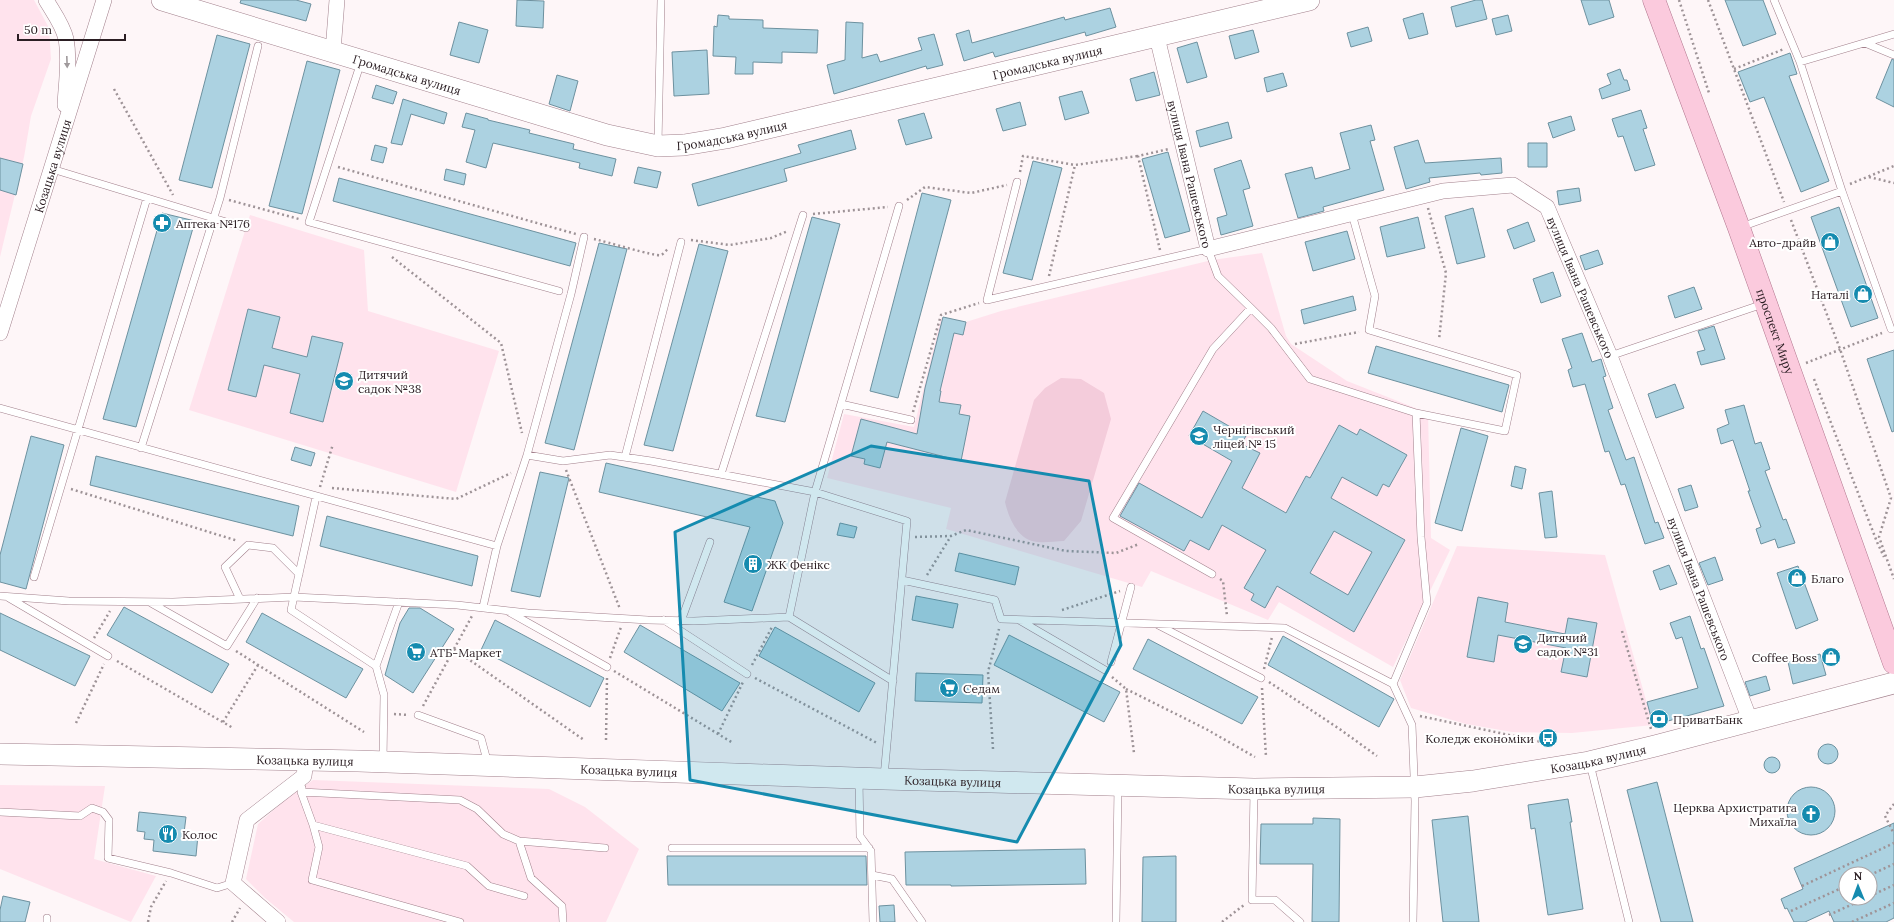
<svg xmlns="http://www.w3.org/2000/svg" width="1894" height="922" font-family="Lora,serif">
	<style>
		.built { fill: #ffe3ed }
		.green { fill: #f4ccdb }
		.building { fill: #acd2e1; stroke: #6d919f; fill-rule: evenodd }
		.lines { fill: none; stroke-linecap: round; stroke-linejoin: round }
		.lane-casing { stroke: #a2808c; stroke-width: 8 }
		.street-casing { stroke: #a2808c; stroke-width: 16 }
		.secondary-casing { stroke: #a2808c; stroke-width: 22 }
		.primary-casing { stroke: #b1768e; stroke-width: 23 }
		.path { stroke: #9e9397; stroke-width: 2.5; stroke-dasharray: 2 3; stroke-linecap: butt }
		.lane { stroke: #fff; stroke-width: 7 }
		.street { stroke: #fff; stroke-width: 15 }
		.secondary { stroke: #fff; stroke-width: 21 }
		.primary { stroke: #fbcadd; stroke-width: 22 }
		.oneway { fill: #a09a9c }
		.marked { fill: #158baf; fill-opacity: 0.2; stroke: #158baf; stroke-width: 3; stroke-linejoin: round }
		.labels { text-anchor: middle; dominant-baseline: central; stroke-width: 4; stroke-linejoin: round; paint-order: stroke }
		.street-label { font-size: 12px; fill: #2b1e23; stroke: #fff }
		.poi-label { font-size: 12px; fill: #2b1e23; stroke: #fff; text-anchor: start }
	</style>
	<rect width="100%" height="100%" fill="#fef6f8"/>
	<!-- built -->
	<path class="built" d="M0,0h34l15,28 2,31 -20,57 -7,41 -24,100z
		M250,215l114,35 4,61 131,40 -43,141 -267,-82z
		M1262,253l24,83 5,8 56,37 81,32 3,125 19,12 -57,117 -114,-65 -11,18 -117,-49 -9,16 -196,-58 5,-21 -124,-30 17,-64 70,13 27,-109 25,4 35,-11 211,-51z
		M1457,546l148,9 48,170 -81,8 -60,-1 -46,-8 -55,-16 -11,-28z
		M313,780l236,9 36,18 54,42 -33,73h-312l-29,-24 -19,-19 12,-55 28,-25z
		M0,785l105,1 -11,73 62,17 -25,46 -131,-53z"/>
	<!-- green -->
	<path class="green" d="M1061,378l20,1 23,14 7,26 -30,102 -17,20c-9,0 -17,2 -26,1 -20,-1 -29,-23 -33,-40l29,-102 11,-12z"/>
	<!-- building -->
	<path class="building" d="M241,0h55l15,4 -5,17 -66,-18z
		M517,0l27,1 -1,27 -27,-2z
		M1476,0h6l5,19 -31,8 -5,-20z
		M1581,0h28l5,17 -25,8z
		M1725,0h38l13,34 -33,12z
		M1110,8l6,19 -30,9 -1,-4 -90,25 -2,-5 -29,9 -8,-27 13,-4 3,13 92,-26 1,3z
		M1423,13l5,21 -19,5 -6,-20z
		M718,15l11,1v3l34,1v8l55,2 -1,23 -35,-1v11l-29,-1v12h-18l1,-17 -23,-1 1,-30 3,1z
		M1508,15l4,16 -16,4 -4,-16z
		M459,22l29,8 -9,33 -29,-8z
		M846,22l17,1 -1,35 15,-4 3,8 42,-12 -4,-12 16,-4 9,31 -16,4 -1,-3 -92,28 -7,-29 18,-5z
		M1368,27l4,14 -21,6 -4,-14z
		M1253,30l6,22 -24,7 -6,-23z
		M217,35l33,9 -38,144 -33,-8z
		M1197,42l10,35 -20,6 -10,-35z
		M707,50l2,44 -35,2 -2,-44z
		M1790,53l7,21 -8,2 40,105 -28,11 -37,-95 -14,5 -12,-30z
		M1892,59l2,1v47l-18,-9z
		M307,61l33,9 -38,144 -33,-8z
		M1620,69l4,11h3l3,10 -28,9 -3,-10 12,-5 -4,-10z
		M1154,72l6,23 -24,6 -6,-22z
		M1283,73l4,13 -20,6 -3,-14z
		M557,75l21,6 -8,30 -21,-7z
		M376,85l21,7 -4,12 -21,-6z
		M1082,91l7,22 -24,7 -6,-23z
		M403,99l44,14 -3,11 -33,-10 -9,31 -11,-2z
		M1020,102l6,23 -23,6 -7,-22z
		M1641,110l6,18 -4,1 12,36 -20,6 -12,-35 -5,1 -6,-18z
		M466,113l22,6v1l42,10 -1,3 45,11 -1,5 43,10 -4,17 -33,-8 1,-5 -87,-20 -7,25 -20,-6 9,-32 -13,-3z
		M924,113l8,25 -26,7 -8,-25z
		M1571,116l4,14 -22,8 -5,-15z
		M1228,122l4,16 -32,9 -4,-16z
		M1371,125l4,15 -5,1 14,49 -61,17 1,4 -26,7 -13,-44 27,-7 3,12 35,-10 -10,-36z
		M851,130l5,19 -72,20 3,12 -89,25 -6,-22 109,-31 -3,-8z
		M1418,140l7,23 76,-5 1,15 -21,2 -1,-2 -51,5 1,4 -24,7 -12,-42z
		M1528,143h19v24h-19z
		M375,145l12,3 -4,15 -12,-3z
		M1168,152l22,79 -25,7 -23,-79z
		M0,158l23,6 -7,31 -16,-5z
		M1241,160l9,28 -7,2 10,36 -32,9 -4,-17 10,-3 -13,-46z
		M1033,161l29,7 -30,112 -29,-7z
		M638,167l23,5 -4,16 -23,-5z
		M446,169l20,5 -2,11 -20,-5z
		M339,178l237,65 -6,23 -237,-65z
		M1579,188l2,13 -22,4 -2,-14z
		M922,193l29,7 -53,198 -28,-7z
		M1839,207l39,111 -27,9 -40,-110z
		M1473,208l12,49 -28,7 -12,-48z
		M162,213l33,8 -59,206 -33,-8z
		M812,217l28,7 -55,198 -29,-6z
		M1418,217l7,31 -38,9 -7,-30z
		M1528,222l7,19 -21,8 -7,-19z
		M1347,231l8,28 -42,12 -8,-29z
		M599,243l28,6 -53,201 -29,-7z
		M699,244l29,7 -55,200 -29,-6z
		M1598,250l5,14 -18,6 -5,-14z
		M1553,272l8,24 -20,7 -8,-24z
		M1694,287l8,22 -27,9 -7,-22z
		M1353,296l3,14 -52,14 -3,-14z
		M248,309l32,8 -8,31 35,9 5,-21 31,7 -20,79 -33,-9 10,-39 -36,-9 -8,32 -28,-7z
		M943,317l23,5 -3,13 -9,-2 -14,58h1l-2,11 22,3 -2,9 11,2 -9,45 -74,-19 -7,26 -16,-4 1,-5 -14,-3 10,-37 56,15 8,-46z
		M1714,326l11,33 -24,6 -4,-13 8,-2 -7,-19z
		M1582,333l10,29 9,-3 5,17 -3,1 10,31 -5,2 18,50 8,-3 21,66 3,-1 6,16 -19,6 -20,-60 -4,1 -12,-34 -4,1 -20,-68 -12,3 -5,-17 4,-2 -10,-29z
		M1376,346l133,39 -7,27 -134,-39z
		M1894,350v81l-2,1 -25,-73z
		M1675,384l9,24 -28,10 -8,-24z
		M1744,405l11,39 6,-2 9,27 -5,2 18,49 3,-1 9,24 -17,5 -3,-9 -14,5 -5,-15 5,-2 -13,-36h2l-17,-51 -12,4 -4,-15 12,-5 -4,-14z
		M1203,411l43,25 -5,8 19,9 -18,35 44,25 20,-37 4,2 29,-53 18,10 3,-6 47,26 -18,32 -6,-3 -6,12 -35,-19 -11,21 74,42 -51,92 -77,-46 -12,22 -14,-8 3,-6 -10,-6 22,-38 -44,-25 -13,25 -19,-10 -6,11 -64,-35 19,-33 63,35 30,-57 -43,-25zM1334,531l38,21 -24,43 -38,-22z
		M1461,428l27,8 -26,95 -27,-8z
		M31,436l33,9 -38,144 -26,-7v-27z
		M295,447l20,6 -4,13 -20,-6z
		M96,456l203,50 -6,30 -203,-51z
		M606,463l169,38 8,22 -31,88 -28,-9 26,-75 -151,-35z
		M1515,466l11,3 -4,20 -11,-3z
		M540,472l29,6 -29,119 -29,-6z
		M1691,485l7,22 -13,4 -7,-22z
		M1552,491l5,46 -12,1 -6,-45z
		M327,516l151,40 -6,30 -152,-40z
		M840,523l17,4 -3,11 -17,-3z
		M959,553l60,14 -4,18 -60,-14z
		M1715,557l8,23 -15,5 -9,-22z
		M1669,565l8,19 -17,6 -7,-19z
		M1798,566l20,54 -22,9 -19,-56z
		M916,596l42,8 -5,24 -41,-8z
		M1478,597l30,6 -3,19 60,12 3,-16 29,5 -10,54 -26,-5 5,-24 -68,-13 -4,27 -27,-5z
		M124,607l105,57 -17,29 -105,-58z
		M409,608h11l34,21 -41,64 -28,-18 15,-52z
		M0,613l90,43 -15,30 -75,-36z
		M262,613l101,56 -17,29 -100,-56z
		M1690,616l11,33 3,-1 20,58 -71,19 -6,-23 51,-14 -16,-51 -6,2 -6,-16z
		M495,620l109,58 -14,29 -109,-57z
		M640,625l100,58 -18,28 -98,-59z
		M775,627l100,56 -16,29 -100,-56z
		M1009,635l111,57 -16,30 -110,-57z
		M1283,636l111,63 -15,28 -111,-62z
		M1148,639l110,58 -16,27 -109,-55z
		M1820,654l6,21 -33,9 -5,-22z
		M916,673l67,2 -1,28 -67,-2z
		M1766,676l4,14 -20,6 -5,-14z
		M1818 754a10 10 0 1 1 20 0a10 10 0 1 1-20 0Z
		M1764 765a8 8 0 1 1 16 0a8 8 0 1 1-16 0Z
		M1657,782l36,140h-32l-34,-132z
		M1787 811a24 24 0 1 1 48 0a24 24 0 1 1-48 0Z
		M1568,799l4,23h-2l13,87 -35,6 -13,-87 -4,1 -3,-24z
		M139,812l47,5 -2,16 14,2 -2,21 -43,-5 1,-11 -10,-1 1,-7 -8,-1z
		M1468,816l11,106h-36l-11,-102z
		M1313,818l27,1 -1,103h-27l1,-58h-53l1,-40h52z
		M1894,823v95l-8,4h-52l-5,-11 -24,11h-11l-7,-14 -2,1 -4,-10 22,-10 -9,-21zM1846,874h24v24h-24z
		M1085,849l1,35 -135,2v-1h-45l-1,-33z
		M667,856h199l1,29h-199z
		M1176,856v66h-34l1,-65z
		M3,896l27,6 -5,20h-25v-12z
		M894,905l1,17h-15l-1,-16z"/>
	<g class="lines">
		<defs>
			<path id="lane" d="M1774,0l26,62 42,129
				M1865,43l29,12
				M361,62l-52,160 250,69
				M1800,62l94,-28
				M658,144l3,-144
				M52,169l194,59
				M1017,182l-30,118 221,-51 10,27 33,32
				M1352,214l23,82 -6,34 148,45 -12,56 -89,-18
				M1741,227l101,-36 49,138
				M1610,356l153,-52
				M841,404l70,16
				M0,408l497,138
				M141,448l79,-250 38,-152
				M527,455l44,-161 13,-57
				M625,457l56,-215
				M721,474l82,-259
				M316,497l-25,113 85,56 8,29 -1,66
				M1212,574l-99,-56 100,-169 38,-41 20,20 39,51 106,34 5,124 6,66 -34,81
				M34,577l113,-379
				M902,580l93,20 6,19 284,9 108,56 19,41 3,76 -2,121
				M0,596l69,5 104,1 121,-5 163,8 71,8 120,7 46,1 95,-4
				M9,598l99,58
				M240,599l-15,-32 23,-22 25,3 26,26
				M151,603l76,43 30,-48
				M483,607l14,-61 30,-91 36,6 47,-6 41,6 164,31 92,29 -23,256
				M509,612l98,55
				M664,620l83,54
				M1019,620l86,50
				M681,621l29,-79
				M1158,625l103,53
				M1111,662l20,-75
				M376,666l23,-64
				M893,681l-104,-64 26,-125 84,-286
				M418,715l63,23 7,26
				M1590,764l39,158
				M859,780l1,56 11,15 2,71
				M302,788l-1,4 12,33 154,41 22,20 35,10
				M1254,791l-2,109h23l25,22
				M301,792l159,8 17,9 26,25 16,7 86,7
				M0,812l80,4 12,-8 11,4 6,8 -1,38 63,15 46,15 16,-5
				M313,825l6,22 -7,33 148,42
				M519,841l12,37 31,28 1,16
				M672,848h197
				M872,875l20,4 30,43
				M47,922v-4
				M1116,922l2,-136"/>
			<g id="street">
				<path d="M46,0c7,12 17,25 20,39 4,21 0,45 -1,66"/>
				<path id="s1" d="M1157,37l51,212 235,-58 70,-6 34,22 63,149 140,364"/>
				<path d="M333,51l4,-51"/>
				<path id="s2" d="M0,333l104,-333"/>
				<path d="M278,922l-45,-39 14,-63 57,-44 2,-15"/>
			</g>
			<g id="secondary">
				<path id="s3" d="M162,0l445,135 51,11 26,-1 42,-7 583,-138"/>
				<path id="s4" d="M0,754l358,7 526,18 370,10 161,-2 58,-6 116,-19 66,-16 239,-63"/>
			</g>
			<g id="primary">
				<path id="s5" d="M1654,0l85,228 155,435"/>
			</g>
		</defs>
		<!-- lane casing -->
		<use href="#lane" class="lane-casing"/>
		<!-- street casing -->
		<use href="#street" class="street-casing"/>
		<!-- secondary casing -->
		<use href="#secondary" class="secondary-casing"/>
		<!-- primary casing -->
		<use href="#primary" class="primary-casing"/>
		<!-- path -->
		<path class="path" d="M1679,0l30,93
			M1708,0l76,202
			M1734,69l50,-20
			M114,89l59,106
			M338,167l238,67
			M1020,172l3,-16 52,9 63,-9
			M1869,177l25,6
			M1850,184l44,-18
			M229,200l70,19
			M907,200l18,-13 46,6 36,-8
			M1428,208l18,65 -7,67
			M813,214l75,-7
			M1791,220l49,129 51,149 -12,39 15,42
			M594,239c10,2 62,18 67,16 3,-1 5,-5 7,-6
			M691,240l39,5 41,-7 17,-7
			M1160,250l-22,-94 31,-7
			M392,257l109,86 21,90
			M1049,276l26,-111
			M1295,344l64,-12
			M1806,363l76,-30
			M1814,379l63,163 7,15
			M913,412l28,-97 38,-12
			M566,470l54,139
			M320,487l13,-43
			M332,488l124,11 55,-26
			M71,489l167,52
			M915,537l36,-1 15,-6 100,21 50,2 23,-9
			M927,575l24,-39
			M1220,579l3,2 4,35
			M1062,610l58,-19
			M1622,631l29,98
			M94,638l16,-27
			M454,649l130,91
			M236,651l128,81
			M610,658l11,-31
			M117,661l116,67
			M752,665l20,-38
			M1264,669l8,-32
			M614,671l119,72
			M1112,677l14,12 8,64
			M755,678l122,65
			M1269,682l72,48 36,26
			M1262,688l4,69
			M1126,689l80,40 49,28
			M423,706l49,-90
			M394,714l15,1
			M1420,716l122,26
			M223,722l35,-57
			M76,723l28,-59
			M718,734l25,-52
			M606,740l1,-63
			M993,749l-5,-77 11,-43
			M1894,804l-9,12 9,18
			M1870,875l24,-11
			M1802,886l92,-43
			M1870,896l24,-11
			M1791,911l55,-25
			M1829,915l37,-17
			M148,922l3,-15 15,-26
			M232,922l8,-14
			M1222,922l22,-17
			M1852,922l42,-19"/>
		<!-- lane -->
		<use href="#lane" class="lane"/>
		<!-- street -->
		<use href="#street" class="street"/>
		<!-- secondary -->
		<use href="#secondary" class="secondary"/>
		<!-- primary -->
		<use href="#primary" class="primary"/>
	</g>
	<!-- one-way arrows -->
	<defs><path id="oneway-solid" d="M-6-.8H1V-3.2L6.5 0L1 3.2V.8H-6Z"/></defs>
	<use class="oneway" href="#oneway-solid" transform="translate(67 62) rotate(88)"/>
	<!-- marked area -->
	<path class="marked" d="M871,446l218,35 32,164 -104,197 -327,-62 -15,-248z"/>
	<!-- icons -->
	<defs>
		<symbol id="pharmacy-disc" viewBox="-11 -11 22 22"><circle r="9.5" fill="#158baf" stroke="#fff"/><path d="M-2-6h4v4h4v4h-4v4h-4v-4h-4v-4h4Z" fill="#fff"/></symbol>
		<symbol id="shop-disc" viewBox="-11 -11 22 22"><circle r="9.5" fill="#158baf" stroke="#fff"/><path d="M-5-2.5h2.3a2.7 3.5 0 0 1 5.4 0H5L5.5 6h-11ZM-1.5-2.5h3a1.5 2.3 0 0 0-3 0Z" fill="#fff"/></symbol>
		<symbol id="school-disc" viewBox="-11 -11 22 22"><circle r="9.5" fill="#158baf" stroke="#fff"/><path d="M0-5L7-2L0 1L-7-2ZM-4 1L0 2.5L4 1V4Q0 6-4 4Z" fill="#fff"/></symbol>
		<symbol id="building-disc" viewBox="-11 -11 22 22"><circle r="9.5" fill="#158baf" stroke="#fff"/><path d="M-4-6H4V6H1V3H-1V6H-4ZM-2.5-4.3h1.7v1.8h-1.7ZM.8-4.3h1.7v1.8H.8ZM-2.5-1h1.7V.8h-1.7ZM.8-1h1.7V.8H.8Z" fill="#fff"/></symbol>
		<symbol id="supermarket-disc" viewBox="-11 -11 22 22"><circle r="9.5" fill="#158baf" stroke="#fff"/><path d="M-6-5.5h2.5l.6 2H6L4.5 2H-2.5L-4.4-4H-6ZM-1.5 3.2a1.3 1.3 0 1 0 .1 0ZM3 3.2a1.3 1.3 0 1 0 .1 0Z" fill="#fff"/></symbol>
		<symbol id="bank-disc" viewBox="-11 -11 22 22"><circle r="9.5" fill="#158baf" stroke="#fff"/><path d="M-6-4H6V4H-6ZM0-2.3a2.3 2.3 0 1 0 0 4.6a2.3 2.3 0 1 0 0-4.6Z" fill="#fff"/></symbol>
		<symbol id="bus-disc" viewBox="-11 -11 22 22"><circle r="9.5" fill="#158baf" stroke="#fff"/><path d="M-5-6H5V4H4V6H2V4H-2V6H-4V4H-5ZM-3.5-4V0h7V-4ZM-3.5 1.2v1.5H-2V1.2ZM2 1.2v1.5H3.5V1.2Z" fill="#fff"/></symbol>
		<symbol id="church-disc" viewBox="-11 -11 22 22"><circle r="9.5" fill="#158baf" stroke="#fff"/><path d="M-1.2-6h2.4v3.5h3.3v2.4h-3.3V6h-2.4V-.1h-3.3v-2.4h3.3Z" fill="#fff"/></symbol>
		<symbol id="restaurant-disc" viewBox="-11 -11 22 22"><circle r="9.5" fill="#158baf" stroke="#fff"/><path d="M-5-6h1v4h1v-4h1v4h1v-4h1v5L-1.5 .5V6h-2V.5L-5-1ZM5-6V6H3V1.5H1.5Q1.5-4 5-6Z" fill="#fff"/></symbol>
	</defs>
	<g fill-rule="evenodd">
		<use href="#pharmacy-disc" x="151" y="212" width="22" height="22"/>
		<use href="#shop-disc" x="1819" y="231" width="22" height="22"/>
		<use href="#shop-disc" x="1852" y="283" width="22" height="22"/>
		<use href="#school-disc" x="333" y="370" width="22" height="22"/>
		<use href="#school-disc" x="1188" y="425" width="22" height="22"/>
		<use href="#building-disc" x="742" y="553" width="22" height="22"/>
		<use href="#shop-disc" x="1786" y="567" width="22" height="22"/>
		<use href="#school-disc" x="1512" y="633" width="22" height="22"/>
		<use href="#supermarket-disc" x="405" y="641" width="22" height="22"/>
		<use href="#shop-disc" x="1820" y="646" width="22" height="22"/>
		<use href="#supermarket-disc" x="938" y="677" width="22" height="22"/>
		<use href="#bank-disc" x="1648" y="708" width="22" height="22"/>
		<use href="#bus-disc" x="1537" y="727" width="22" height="22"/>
		<use href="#church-disc" x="1800" y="803" width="22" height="22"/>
		<use href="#restaurant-disc" x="157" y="823" width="22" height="22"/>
	</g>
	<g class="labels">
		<!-- street labels -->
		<g class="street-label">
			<text stroke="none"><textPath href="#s3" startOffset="916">Громадська вулиця</textPath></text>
			<text stroke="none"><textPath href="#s3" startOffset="256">Громадська вулиця</textPath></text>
			<text stroke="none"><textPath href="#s3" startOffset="592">Громадська вулиця</textPath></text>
			<text stroke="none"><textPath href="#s2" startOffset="175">Козацька вулиця</textPath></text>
			<text stroke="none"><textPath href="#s1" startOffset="141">вулиця Івана Рашевського</textPath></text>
			<text stroke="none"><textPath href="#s1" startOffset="658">вулиця Івана Рашевського</textPath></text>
			<text stroke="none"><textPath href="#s5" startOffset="353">проспект Миру</textPath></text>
			<text stroke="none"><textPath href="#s1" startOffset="982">вулиця Івана Рашевського</textPath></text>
			<text stroke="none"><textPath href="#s4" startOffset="1601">Козацька вулиця</textPath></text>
			<text stroke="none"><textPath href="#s4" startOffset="305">Козацька вулиця</textPath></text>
			<text stroke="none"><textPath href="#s4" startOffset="629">Козацька вулиця</textPath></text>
			<text stroke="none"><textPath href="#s4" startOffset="953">Козацька вулиця</textPath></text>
			<text stroke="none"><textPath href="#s4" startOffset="1277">Козацька вулиця</textPath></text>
		</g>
		<!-- poi labels -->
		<g class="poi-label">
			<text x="176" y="223">Аптека №176</text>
			<text x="1816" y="242" text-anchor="end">Авто-драйв</text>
			<text x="1849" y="294" text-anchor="end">Наталі</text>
			<text x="358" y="374">Дитячий<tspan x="358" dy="14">садок №38</tspan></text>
			<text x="1213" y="429">Чернігівський<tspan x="1213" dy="14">ліцей № 15</tspan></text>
			<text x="767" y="564">ЖК Фенікс</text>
			<text x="1811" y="578">Благо</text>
			<text x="1537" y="637">Дитячий<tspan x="1537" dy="14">садок №31</tspan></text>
			<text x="430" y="652">АТБ-Маркет</text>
			<text x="1817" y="657" text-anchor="end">Coffee Boss</text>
			<text x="963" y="688">Седам</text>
			<text x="1673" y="719">ПриватБанк</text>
			<text x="1534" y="738" text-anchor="end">Коледж економіки</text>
			<text x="1797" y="807" text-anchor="end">Церква Архистратига<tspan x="1797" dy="14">Михаїла</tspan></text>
			<text x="182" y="834">Колос</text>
		</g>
	</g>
	<!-- north arrow -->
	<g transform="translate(1858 886) rotate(359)"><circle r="19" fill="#ffffff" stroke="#aaa5a7"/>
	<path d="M0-3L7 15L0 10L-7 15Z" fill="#158baf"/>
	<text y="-6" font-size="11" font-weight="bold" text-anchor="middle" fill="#2b1e23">N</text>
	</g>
	<!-- scale -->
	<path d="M18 34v6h107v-6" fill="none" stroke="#2b1e23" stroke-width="2"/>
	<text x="24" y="34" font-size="12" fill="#2b1e23" stroke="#ffffff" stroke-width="3" paint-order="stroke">50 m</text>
</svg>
